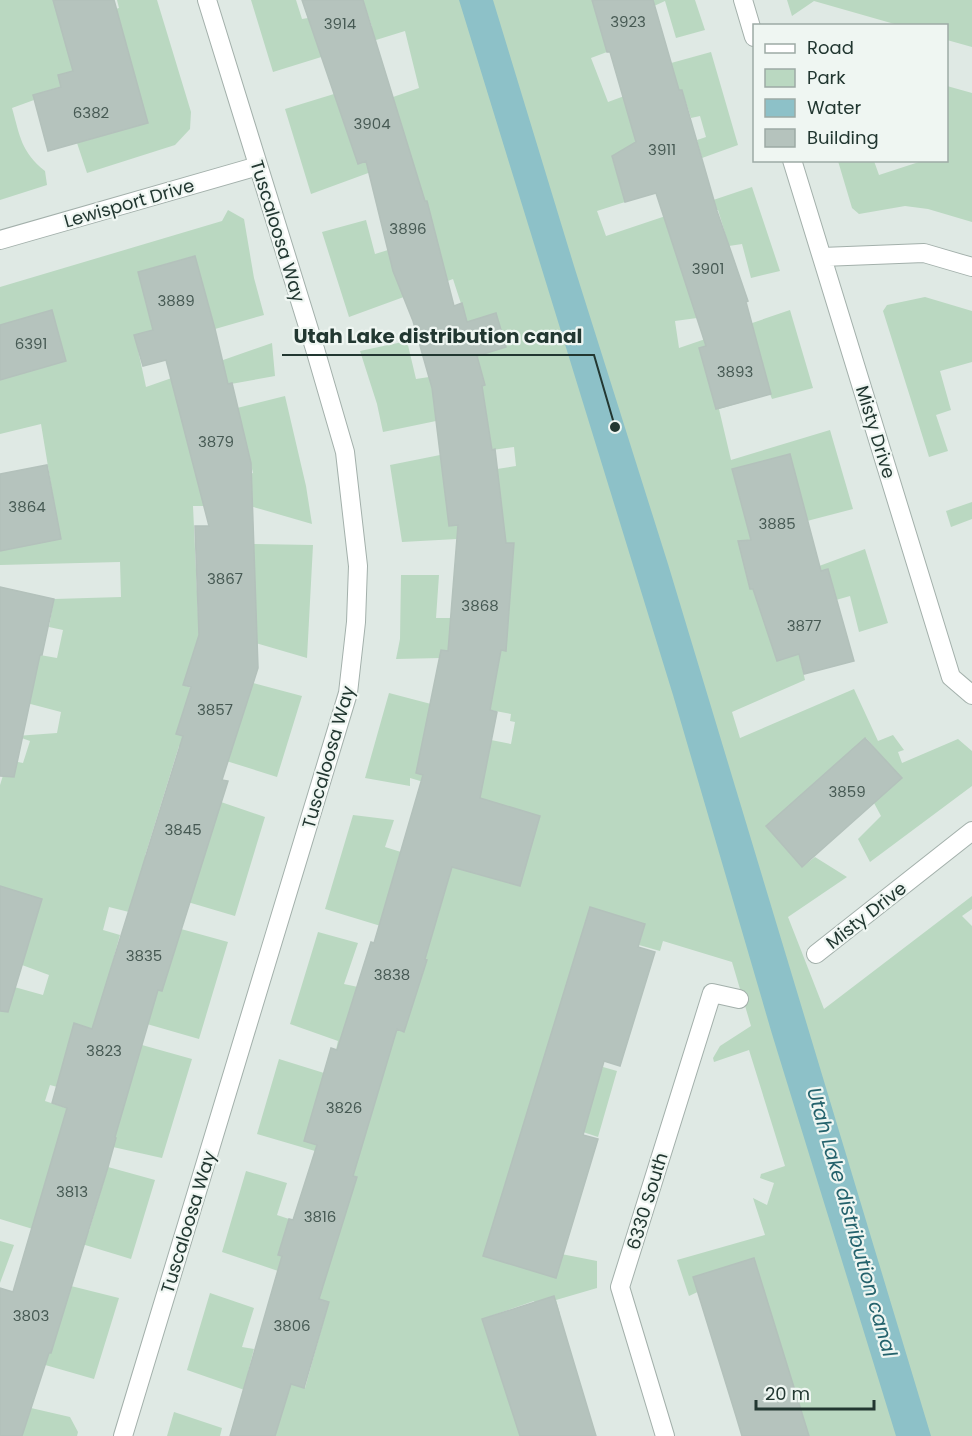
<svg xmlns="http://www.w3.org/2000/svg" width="972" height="1436" font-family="Poppins,sans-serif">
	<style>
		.green { fill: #bad8c1 }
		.water { fill: #8dc1c8 }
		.building { fill: #b5c3bd; stroke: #b3c1bb; stroke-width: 1.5 }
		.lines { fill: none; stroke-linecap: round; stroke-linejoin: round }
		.minor-casing { stroke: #a3b0ab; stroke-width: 20 }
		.minor { stroke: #fff; stroke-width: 18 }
		.labels { text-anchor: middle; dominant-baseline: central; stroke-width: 4.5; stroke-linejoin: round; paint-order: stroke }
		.number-label { font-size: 15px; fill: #475a54 }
		.street-label { font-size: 18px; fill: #223731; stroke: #eff6f2 }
		.water-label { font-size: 20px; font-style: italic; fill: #24626c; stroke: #eff6f2 }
		.leader { fill: none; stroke: #223731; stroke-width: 2 }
		.callout-dot { fill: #223731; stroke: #eff6f2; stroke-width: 2 }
		.callout-label { font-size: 20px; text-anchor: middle; font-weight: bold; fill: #223731; stroke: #eff6f2; stroke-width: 4.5; stroke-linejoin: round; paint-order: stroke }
	</style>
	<rect width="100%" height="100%" fill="#dfe9e4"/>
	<!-- green -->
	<path class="green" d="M0,0h53l7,25 59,-17 -2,-8h40l34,112 -1,17 -15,16 -88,28 -10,-30 71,-20 -16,-58 -99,30 1,5 -22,8c8,28 9,44 33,63l2,14 -47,15z
		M251,0h45l6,19 6,-1 9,26 55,-17 -9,-27h229l15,52 -16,6 17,44 49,-18 -4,-16 58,-16 27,93 -36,13 -5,-18 9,-3 -6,-21 -9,2 -9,-28 -56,16 10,36 -24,15 13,45 -28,9 9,25 146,-49 28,84 -29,7 -9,-34 -13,2 -11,-36 -51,17 30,91 -22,3 4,27 111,-38 23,78 -41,11 -2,-5 -51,15 12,51 99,-30 23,79 -46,12 -75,-52 19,71 -13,1 12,48 26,-7 89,-33 23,74 -29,9 -9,-36 -14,4 -8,-31 -73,24 22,68 22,-7 6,26 -73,32 8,26 114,-49 24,52 15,-6 11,15 -6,2 4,11 56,-24 14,12v35l-102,76 -12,-23 23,-23 -7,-13 27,-25 -35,-40 -100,88 36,41 13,-10 32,20 -59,40 36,92 148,-113v13l-10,7 10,10v510h-167l-101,-147 -15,7 -12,-36 88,-25 -12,-37 14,7 7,-22 -14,-5 1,-4 24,-8 -36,-116 -35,12 -1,-4 7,-12 31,-20 -19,-64 -69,-21 -3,10 -21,-6 5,-18 -47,154 6,-14 14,4 -19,66 -15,-5 -37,119 51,10v27l-41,12 4,14 -18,5 -8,-18 -49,17 37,118h-247l4,-34 -92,-32 23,-77 44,15 -12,39 12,2 -6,23 57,16 24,-86 -51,-15 3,-15 -59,-20 24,-81 41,12 -10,32 12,4 -11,36 50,15 -17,-107 4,-12 -58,-17 22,-75 45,14 12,-23 2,-9 -48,-17 28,-92 40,11 -14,41 14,3 -9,28 55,17 23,-72 -12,-4 5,-18 -95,-29 28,-94 41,5 -9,27 16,5 36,67 15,-52 68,19 20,-70 -130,-38v8l-45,-8 24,-85 42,11 -14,69 65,13 9,-46 20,4 4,-22 -5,-1 1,-7 -21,-4 4,-24 -7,-3 5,-23 -51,-10 -1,8 -44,1 4,-20 1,-64h38l-3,43h15l-2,28 57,4 8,-106 -57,-5 -55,3 -12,-77 50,-10 10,71 53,-7 -6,-50 19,-3 -2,-19 -22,3 -7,-45 -50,7 1,9 -53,11 -6,-28 -17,-53 47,-10 9,38 13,-2 7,23 49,-15 -8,-29 29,-9 -10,-33 -29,8 -14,-43 -104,38 -27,-85 44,-12 9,34 13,-4 8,29 48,-12 -17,-66 -7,1 -6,-21 -41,10 -2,-19 -60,22 -26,-85 49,-15 24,70 50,-16 -15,-51 26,-9 -14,-57 -132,41z
		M653,0h42l10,30 -29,8 -11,-37 -11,5z
		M787,0h185v47l-25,-7 -1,-14 -48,-1 -84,-24 -22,15z
		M947,86l25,7v129l-44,-13 -23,-3 -46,8 -7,-6 -14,-47h36l5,14 43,-14 24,-1z
		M228,210l16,9 10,59 10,37 -49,14 -21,-73 -56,16 15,58 -18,6 11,51 126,-44 3,33 -44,8 -55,14 23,89 54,-14 -16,-65 48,-12 21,90 6,38 -62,-18h-57l5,108 55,-70 60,1 -6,113 -103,-30 -21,57 8,3 -14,46 54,17 22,-68 49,13 -25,81 -98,-31 -34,110 76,-54 44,15 -30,99 -98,-29 -8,25 -20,-5 -6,23 17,5 -11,40 53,16 19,-62 47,13 -29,97 -52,-15 7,-22 -49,-14 -13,41 -18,-5 2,68 -26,-7 -5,16 24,8 73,-64 50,14 -30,99 -49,-11 3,-9 -52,-15 -28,92 53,16 19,-64 47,13 -24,79 -131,-40v-236l43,12 6,-20 -27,-10 20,-66 -42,-13v-101l8,-25 15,3 7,-22 -14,-5 41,-3 4,-21 -61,-16 32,-4 8,-37 17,3 6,-28 -14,-3 5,-28 67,-2 -1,-35 -120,3v-14l60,-12 -19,-115 -41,10v-54l66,-19 -14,-51 -52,15v-38l222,-66z
		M925,297l47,14v51l-32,9 11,39 -15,5 12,36 -19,6 -46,-146 4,-6z
		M972,502v17l-21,8 -5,-16z
		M0,1241l14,4 -14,38z
		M71,1286l48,12 -25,81 -94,-27v-14l51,15z
		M31,1408l39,9 8,15 -1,4h-55z
		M174,1412l48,16 -2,8h-53z"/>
	<!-- water -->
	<path class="water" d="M459,0h34l81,266 94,298 263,872h-35l-124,-402 -99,-339z"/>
	<!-- building -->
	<path class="building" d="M53,0h61l34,123 -100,28 -15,-56 28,-8 -3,-12 15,-4z
		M302,0h61l62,201h2l27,105 8,-3 5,19 29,-9 10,34 -29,9 8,29 -3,1 10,64 3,-1 11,94h8l-8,108 -5,-1 -11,60 7,2 -17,86 60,18 -20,70 -68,-19 -27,92 2,1 -23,72 -7,-3 -44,147 4,1 -38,122 10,3 -25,86 -13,-4 -16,52h-45l52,-180 -4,-1 11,-36 4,1 24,-75 -13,-4 27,-93 6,2 34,-108 3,1 49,-168 -7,-2 25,-123 7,1 10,-126 -9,1 -17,-138 -19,-67 -20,-50 -27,-110 -8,3z
		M592,0h61l26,90h3l35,121 31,90 -2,1 25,92 -55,15 -17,-61 7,-2 -50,-153 -31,9 -13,-46 24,-14 -26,-90h-3z
		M195,256l20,73 13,55 4,-1 19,80 7,205 -36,112 6,1 -66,210 -4,-1 -43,147 1,1 -8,29 -57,186h-2l-27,83h-22v-148l13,4 54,-184 -15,-5 22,-80 18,6 91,-293 -7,-2 15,-47 -8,-2 16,-50 -4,-109h14l-43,-166 -23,6 -9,-31 19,-5 -15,-58z
		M52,310l14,51 -66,19v-55z
		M790,454l31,117 7,-2 26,92 -50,13 -5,-20 -22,7 -24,-72h-3l-12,-48 13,-1 -19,-71z
		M47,465l14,74 -61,12v-77z
		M0,587l54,12 -12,56h-2l-26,122 -14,-1z
		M865,738l37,40 -100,89 -36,-41z
		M0,886l42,13 -34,113 -8,-1z
		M590,907l55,17 -7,23 17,5 -35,114 -16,-5 -21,74 15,4 -42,139 -73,-22z
		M754,1258l55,178h-67l-6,-20 -43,-139z
		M554,1296l20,67 22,73h-76l-38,-117z"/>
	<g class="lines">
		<defs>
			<path id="minor" d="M743,0l11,37
				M792,160l159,517 21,18
				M0,240l258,-74
				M822,257l102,-4 48,14
				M816,954l156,-123
				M123,1436l225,-743 8,-71 2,-56 -13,-114 -30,-103 -108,-349
				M665,1436l-45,-149 92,-294 27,6"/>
		</defs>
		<!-- minor casing -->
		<use href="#minor" class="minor-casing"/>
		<!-- minor -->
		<use href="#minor" class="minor"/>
	</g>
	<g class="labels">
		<!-- number labels -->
		<g class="number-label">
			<text x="628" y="21">3923</text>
			<text x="340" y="23">3914</text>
			<text x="91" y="112">6382</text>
			<text x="372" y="123">3904</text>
			<text x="662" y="149">3911</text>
			<text x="408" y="228">3896</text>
			<text x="708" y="268">3901</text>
			<text x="176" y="300">3889</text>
			<text x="31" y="343">6391</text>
			<text x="735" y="371">3893</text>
			<text x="216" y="441">3879</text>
			<text x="27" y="506">3864</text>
			<text x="777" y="523">3885</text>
			<text x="225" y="578">3867</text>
			<text x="480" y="605">3868</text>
			<text x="804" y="625">3877</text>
			<text x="215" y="709">3857</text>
			<text x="847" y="791">3859</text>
			<text x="183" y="829">3845</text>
			<text x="144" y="955">3835</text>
			<text x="392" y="974">3838</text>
			<text x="104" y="1050">3823</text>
			<text x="344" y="1107">3826</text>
			<text x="72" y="1191">3813</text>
			<text x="320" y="1216">3816</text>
			<text x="31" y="1315">3803</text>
			<text x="292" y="1325">3806</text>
		</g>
		<!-- street labels -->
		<g class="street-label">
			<text transform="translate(129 203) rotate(-16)">Lewisport Drive</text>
			<text transform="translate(278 231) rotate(73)">Tuscaloosa Way</text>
			<text transform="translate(876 432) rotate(73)">Misty Drive</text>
			<text transform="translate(328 757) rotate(-74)">Tuscaloosa Way</text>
			<text transform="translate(866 915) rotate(-38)">Misty Drive</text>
			<text transform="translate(647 1201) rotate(-73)">6330 South</text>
			<text transform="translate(188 1222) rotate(-73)">Tuscaloosa Way</text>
		</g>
		<!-- water labels -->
		<g class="water-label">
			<text transform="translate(852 1222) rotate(74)">Utah Lake distribution canal</text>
		</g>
	</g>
	<!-- callouts -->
	<path class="leader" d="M615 427L594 355H282"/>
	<circle class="callout-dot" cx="615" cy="427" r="6"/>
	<g class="callout-label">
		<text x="438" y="343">Utah Lake distribution canal</text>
	</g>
	<!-- legend -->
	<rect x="753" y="24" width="195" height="138" fill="#eff6f2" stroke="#9daaa5" stroke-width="1.5"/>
	<rect x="765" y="44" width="30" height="9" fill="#ffffff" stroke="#9daaa5" stroke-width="1.5"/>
	<text x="807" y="54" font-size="18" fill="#223731">Road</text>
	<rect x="765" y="69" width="30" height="18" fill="#bad8c1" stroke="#9daaa5" stroke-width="1.5"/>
	<text x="807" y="84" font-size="18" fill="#223731">Park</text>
	<rect x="765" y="99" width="30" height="18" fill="#8dc1c8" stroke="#9daaa5" stroke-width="1.5"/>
	<text x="807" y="114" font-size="18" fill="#223731">Water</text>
	<rect x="765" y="129" width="30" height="18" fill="#b5c3bd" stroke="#9daaa5" stroke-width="1.5"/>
	<text x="807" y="144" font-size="18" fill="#223731">Building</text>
	<!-- scale -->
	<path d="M756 1400v9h118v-9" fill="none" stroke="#223731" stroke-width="3"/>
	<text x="765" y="1400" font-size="18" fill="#223731" stroke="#eff6f2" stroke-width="4.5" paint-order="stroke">20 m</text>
</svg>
